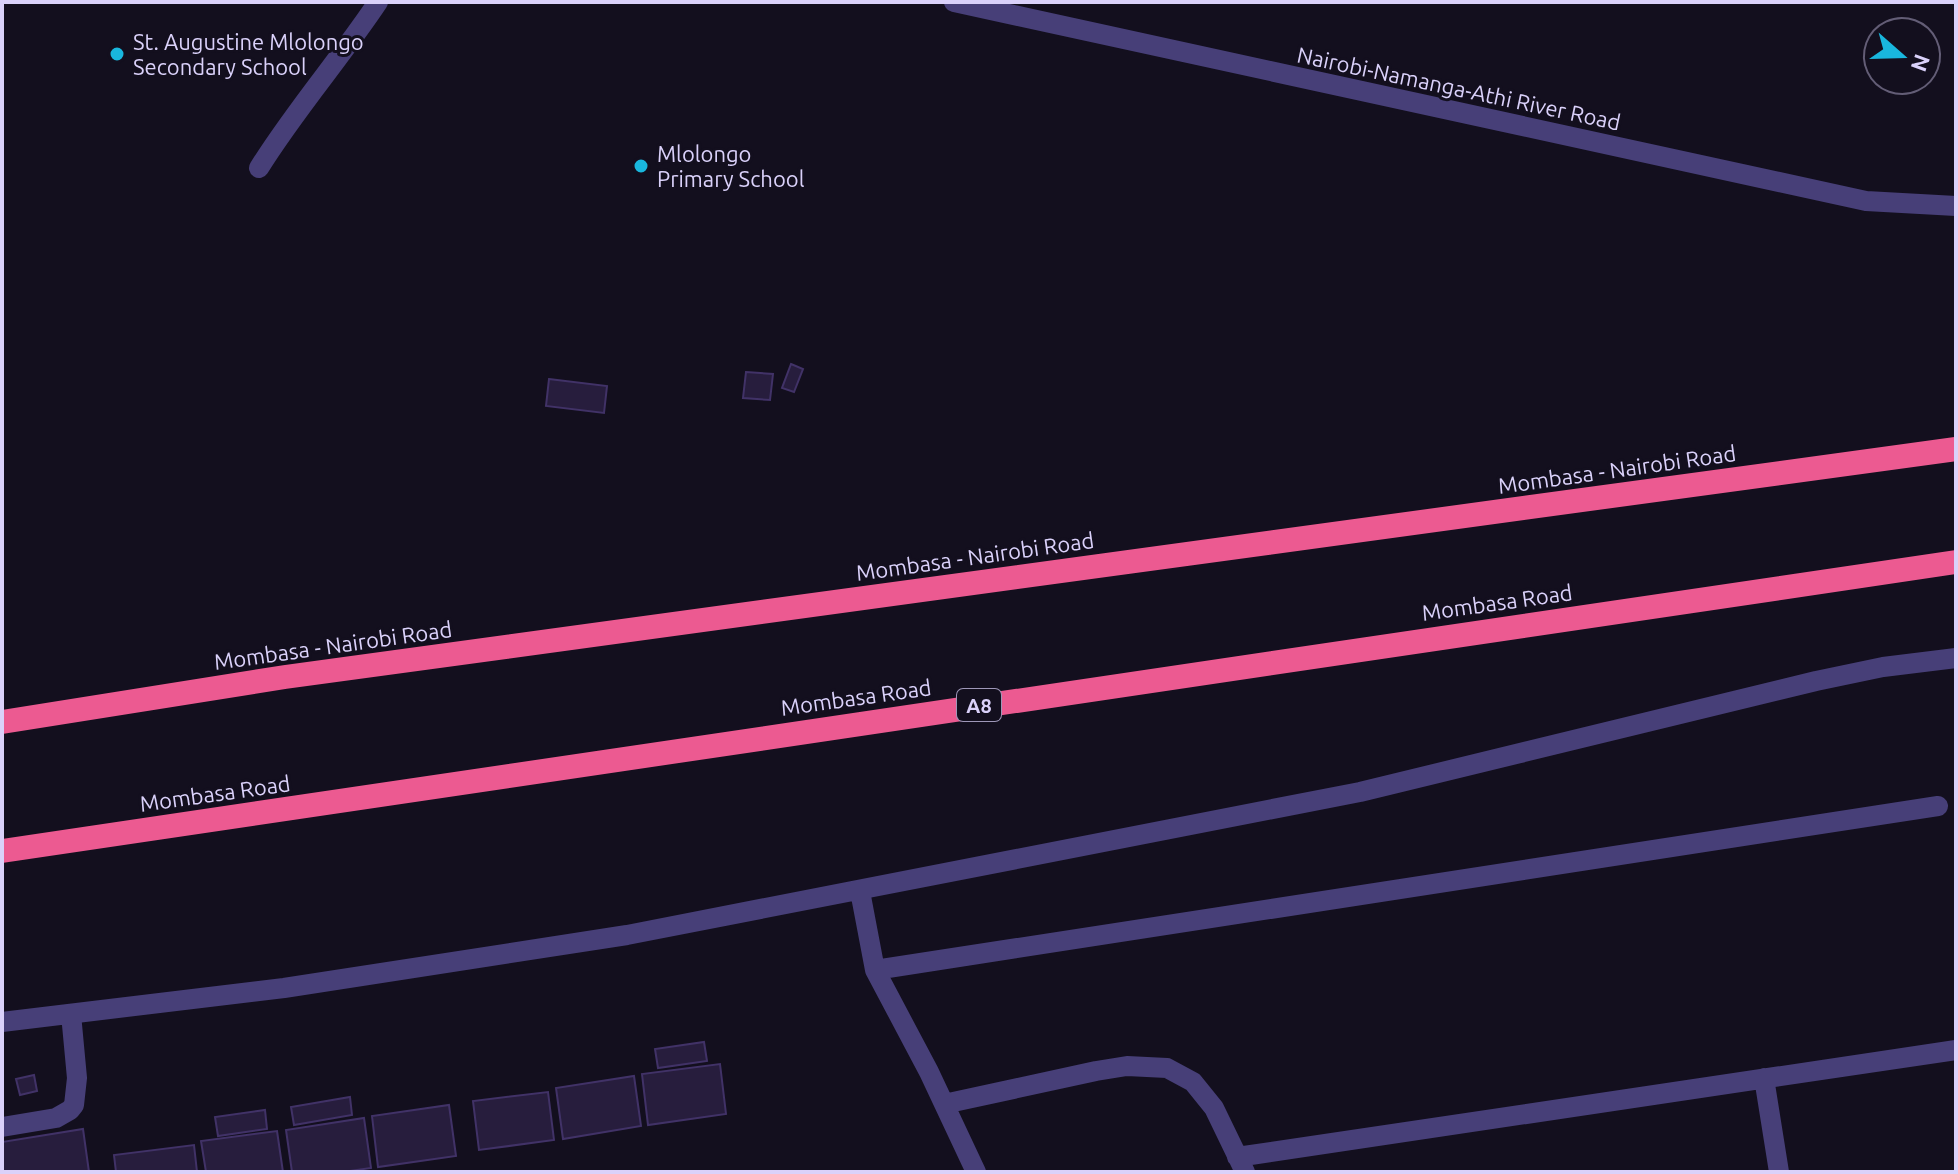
<svg xmlns="http://www.w3.org/2000/svg" width="1958" height="1174" font-family="Ubuntu,sans-serif">
	<style>
		.building { fill: #271d3d; stroke: #413267; stroke-width: 2 }
		.lines { fill: none; stroke-linecap: round; stroke-linejoin: round }
		.minor { stroke: #473f78; stroke-width: 20 }
		.highway { stroke: #ec5a91; stroke-width: 24 }
		.poi-dot { fill: #19b7de; stroke: #130f1e; stroke-width: 3 }
		.labels { text-anchor: middle; dominant-baseline: central; stroke-width: 6; stroke-linejoin: round; paint-order: stroke }
		.shield { fill: #130f1e; stroke: #9e97b8; stroke-width: 2 }
		.shield-label { font-size: 20px; font-weight: bold; fill: #dad1fa }
		.poi-label { font-size: 22px; fill: #dad1fa; stroke: #130f1e; text-anchor: start }
		.street-label { font-size: 22px; fill: #dad1fa; stroke: #130f1e }
	</style>
	<rect width="100%" height="100%" fill="#130f1e"/>
	<!-- building -->
	<path class="building" d="M791,364l12,5 -9,23 -12,-4z
		M746,372l27,2 -3,26 -27,-2z
		M549,379l58,7 -3,27 -58,-7z
		M704,1042l3,19 -49,7 -3,-19z
		M720,1064l6,50 -78,11 -6,-51z
		M34,1075l3,16 -17,4 -4,-16z
		M634,1076l7,50 -78,13 -7,-51z
		M548,1092l6,48 -75,10 -6,-49z
		M350,1097l2,18 -58,10 -3,-18z
		M449,1105l7,51 -78,11 -6,-51z
		M265,1110l2,19 -49,7 -3,-19z
		M364,1118l7,50 -28,4h-51l-6,-42z
		M83,1129l6,43h-87v-30z
		M277,1131l6,41h-77l-5,-31z
		M194,1145l3,27h-81l-2,-17z"/>
	<g class="lines">
		<!-- minor -->
		<path class="minor" d="M954,2l912,199 90,5
			M259,168c36,-58 81,-109 119,-166
			M860,891l15,79 54,102 47,100
			M875,970l1063,-164
			M2,1022l282,-34 343,-53 733,-143 456,-111 67,-14 73,-9
			M1764,1078l15,94
			M944,1104l152,-33 31,-5 40,2 26,14 21,26 31,64
			M2,1127l54,-9 14,-8 4,-5 3,-27 -6,-64
			M1237,1157l719,-107"/>
		<!-- highway -->
		<path class="highway" d="M2,722l283,-45 1671,-228
			M2,851l1954,-289"/>
	</g>
	<!-- markers -->
	<g class="poi-dot">
		<circle cx="117" cy="54" r="8"/>
		<circle cx="641" cy="166" r="8"/>
	</g>
	<g class="labels">
		<!-- shield labels -->
		<rect class="shield" x="957" y="689" width="44" height="32" rx="6"/>
		<g class="shield-label">
			<text x="979" y="705">A8</text>
		</g>
		<!-- poi labels -->
		<g class="poi-label">
			<text x="133" y="41">St. Augustine Mlolongo<tspan x="133" dy="25">Secondary School</tspan></text>
			<text x="657" y="153">Mlolongo<tspan x="657" dy="25">Primary School</tspan></text>
		</g>
		<!-- street labels -->
		<g class="street-label">
			<text transform="translate(1459 88) rotate(12)">Nairobi-Namanga-Athi River Road</text>
			<text transform="translate(1617 469) rotate(-8)">Mombasa - Nairobi Road</text>
			<text transform="translate(975 556) rotate(-8)">Mombasa - Nairobi Road</text>
			<text transform="translate(1497 602) rotate(-8)">Mombasa Road</text>
			<text transform="translate(333 645) rotate(-8)">Mombasa - Nairobi Road</text>
			<text transform="translate(856 697) rotate(-8)">Mombasa Road</text>
			<text transform="translate(215 793) rotate(-8)">Mombasa Road</text>
		</g>
	</g>
	<!-- border -->
	<rect width="1958" height="1174" fill="none" stroke="#dad1fa" stroke-width="8"/>
	<!-- north arrow -->
	<g transform="translate(1902 56) rotate(110)"><circle r="38" fill="#130f1e" stroke="#635d76" stroke-width="2"/>
	<path d="M0-6L14 30L0 20L-14 30Z" fill="#19b7de"/>
	<text y="-12" font-size="22" font-weight="bold" text-anchor="middle" fill="#dad1fa">N</text>
	</g>
</svg>
